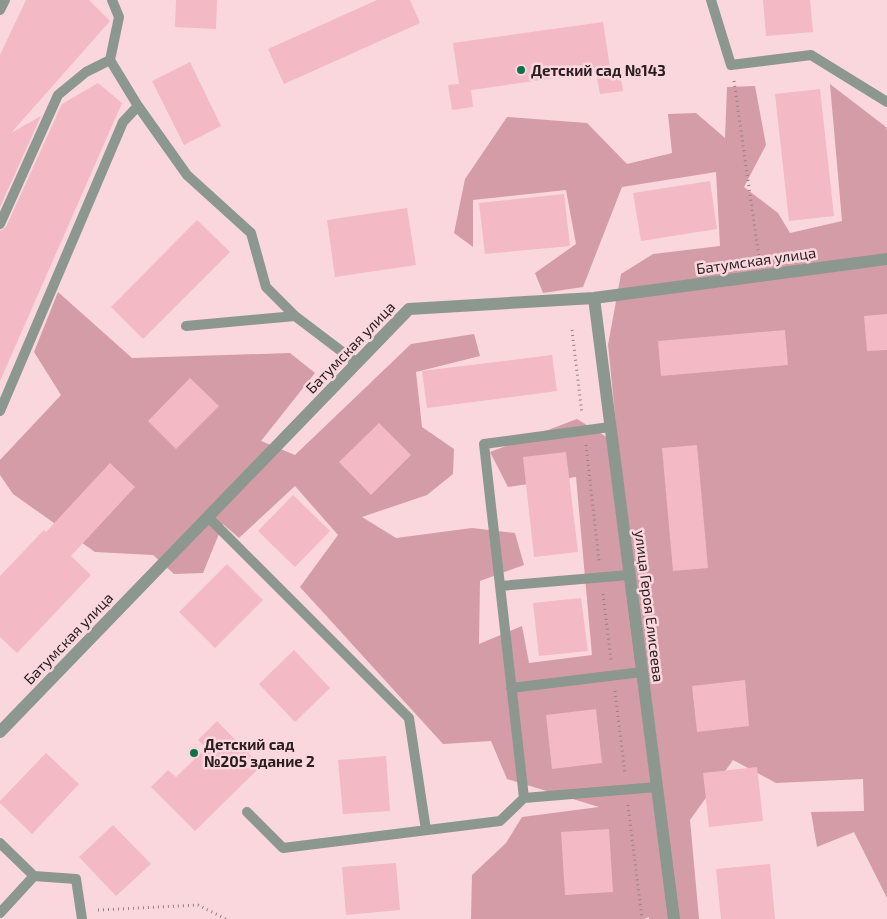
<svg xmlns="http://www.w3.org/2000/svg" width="887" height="919" font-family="'Exo 2',sans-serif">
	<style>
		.forest { fill: #d49ca7 }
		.building { fill: #f3b9c5 }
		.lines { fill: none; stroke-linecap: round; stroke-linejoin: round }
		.path { stroke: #978084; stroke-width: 3; stroke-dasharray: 1 4; stroke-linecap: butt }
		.service { stroke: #8c9790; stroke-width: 10 }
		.minor { stroke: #8c9790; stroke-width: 12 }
		.poi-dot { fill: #0f7148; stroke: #f9d7dd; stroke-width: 2 }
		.labels { text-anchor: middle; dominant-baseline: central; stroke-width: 5; stroke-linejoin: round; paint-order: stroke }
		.poi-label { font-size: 15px; font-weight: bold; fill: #291d1f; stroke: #f9d7dd; text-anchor: start }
		.street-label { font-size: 15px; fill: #291d1f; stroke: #f9d7dd }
	</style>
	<rect width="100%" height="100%" fill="#f9d7dd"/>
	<!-- forest -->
	<path class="forest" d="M830,84l56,43 1,4v767l-33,-66 -37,15 -6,-35 53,-1 -1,-32 -87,4 -43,-23 -43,60 9,99h-50v-2l-5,2h-173l1,-44 34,-32 16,-26 77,-10 -92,-28 -16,-38 -48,3 -143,-157 38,-52 -43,-49 -56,52 -16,-14 -20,49 -29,1 -21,-19 -58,-3 -82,-58 -13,-19v-15l61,-65 -27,-43 24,-60 74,66 158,-5 25,20 -54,68 34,14 116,-111 63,-10 6,22 -64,16 6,55 32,22 -1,25 -26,21 -65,22 34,21 76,-10 43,5 9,32 -44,16 -1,63 43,-18 7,37 63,-8 -16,-178 -68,10 -18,-35 87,-33 41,25 -10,-99 13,-71 32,-20 67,-8 -4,-74 -94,15 -39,100 -40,6 -8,-20 41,-29 -10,-54 -93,10v47l-19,-14 11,-54 42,-62 80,6 40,41 45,-11 -4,-39 28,-1 29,25 2,-51 28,-1 11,59 -22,42 34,26 12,20 52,-12z"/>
	<!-- building -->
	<path class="building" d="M26,0h63l21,21 -99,112 30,-17 -41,91v-152z
		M176,0h41l-1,29 -41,-2z
		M377,0h33l10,23 -136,61 -16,-35z
		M763,0h47l3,32 -47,4z
		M603,22l7,46 9,-1 4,24 -23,3 -4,-22 -125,18 2,17 -21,3 -4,-25 11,-1 -6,-41z
		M190,62l31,64 -37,19 -32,-64z
		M98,83l24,20 -122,278v-150l6,-4 56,-123z
		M820,89l14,127 -45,5 -14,-127z
		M710,181l7,48 -76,12 -8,-48z
		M564,194l6,52 -85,8 -6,-51z
		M407,208l9,57 -81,12 -8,-57z
		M197,220l33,32 -87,87 -32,-32z
		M887,314v36l-20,1 -3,-35z
		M785,330l3,35 -127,11 -3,-35z
		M552,355l5,36 -130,17 -5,-37z
		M190,378l29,28 -43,43 -28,-28z
		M379,423l32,32 -40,40 -32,-33z
		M697,445l11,123 -35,3 -11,-123z
		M566,452l12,100 -44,5 -11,-100z
		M110,463l25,24 -64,69 20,19 -74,78 -17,-16v-61l44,-46 2,2z
		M293,495l37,36 -35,36 -37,-36z
		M227,564l36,36 -48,48 -36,-36z
		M581,598l7,53 -49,5 -6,-53z
		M294,650l36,38 -35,34 -36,-38z
		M745,680l4,46 -52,6 -5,-46z
		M596,709l6,54 -50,6 -6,-54z
		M217,721l44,45 -66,65 -44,-44 17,-17 8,7 30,-29 -8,-8z
		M46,753l33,31 -47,50 -32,-31v-2z
		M386,756l4,55 -47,3 -5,-54z
		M757,767l6,54 -54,6 -6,-54z
		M113,825l38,39 -35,32 -37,-39z
		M609,829l4,63 -48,3 -4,-63z
		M396,863l4,47 -54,5 -4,-48z
		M770,864l5,55h-54l-5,-50z"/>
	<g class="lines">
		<!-- path -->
		<path class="path" d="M734,81l25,177
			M572,330l10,84
			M586,445l13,116
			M603,594l8,66
			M615,691l10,83
			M628,805l14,114
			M98,910l100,-5 28,14"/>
		<!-- service -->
		<path class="service" d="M112,0l7,17 -9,43 28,46 49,69 64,58 15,54 29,29 62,47
			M711,0l20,65 80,-10 76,47
			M0,10l5,-10
			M0,224l58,-129 28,-23 24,-12
			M186,326l109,-10
			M0,411l123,-289 15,-16
			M610,427l-126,17 40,354 133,-11
			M208,517l201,201 17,112
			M500,586l129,-11
			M511,688l131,-16
			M247,812l36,36 217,-27 24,-23
			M0,843l34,33 -34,37
			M34,876l42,3 6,40"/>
		<!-- minor -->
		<path class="minor" d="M594,298l80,621
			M0,732l409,-423 185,-11 293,-39"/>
	</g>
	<!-- markers -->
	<g class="poi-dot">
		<circle cx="521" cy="70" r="5"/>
		<circle cx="194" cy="753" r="5"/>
	</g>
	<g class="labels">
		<!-- poi labels -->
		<g class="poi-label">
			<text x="531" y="70">Детский сад №143</text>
			<text x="204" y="744">Детский сад<tspan x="204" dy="17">№205 здание 2</tspan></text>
		</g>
		<!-- street labels -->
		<g class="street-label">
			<text transform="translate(756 260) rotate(-8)">Батумская улица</text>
			<text transform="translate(350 347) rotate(-46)">Батумская улица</text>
			<text transform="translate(650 606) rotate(83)">улица Героя Елисеева</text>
			<text transform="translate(68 638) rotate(-46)">Батумская улица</text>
		</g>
	</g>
</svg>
